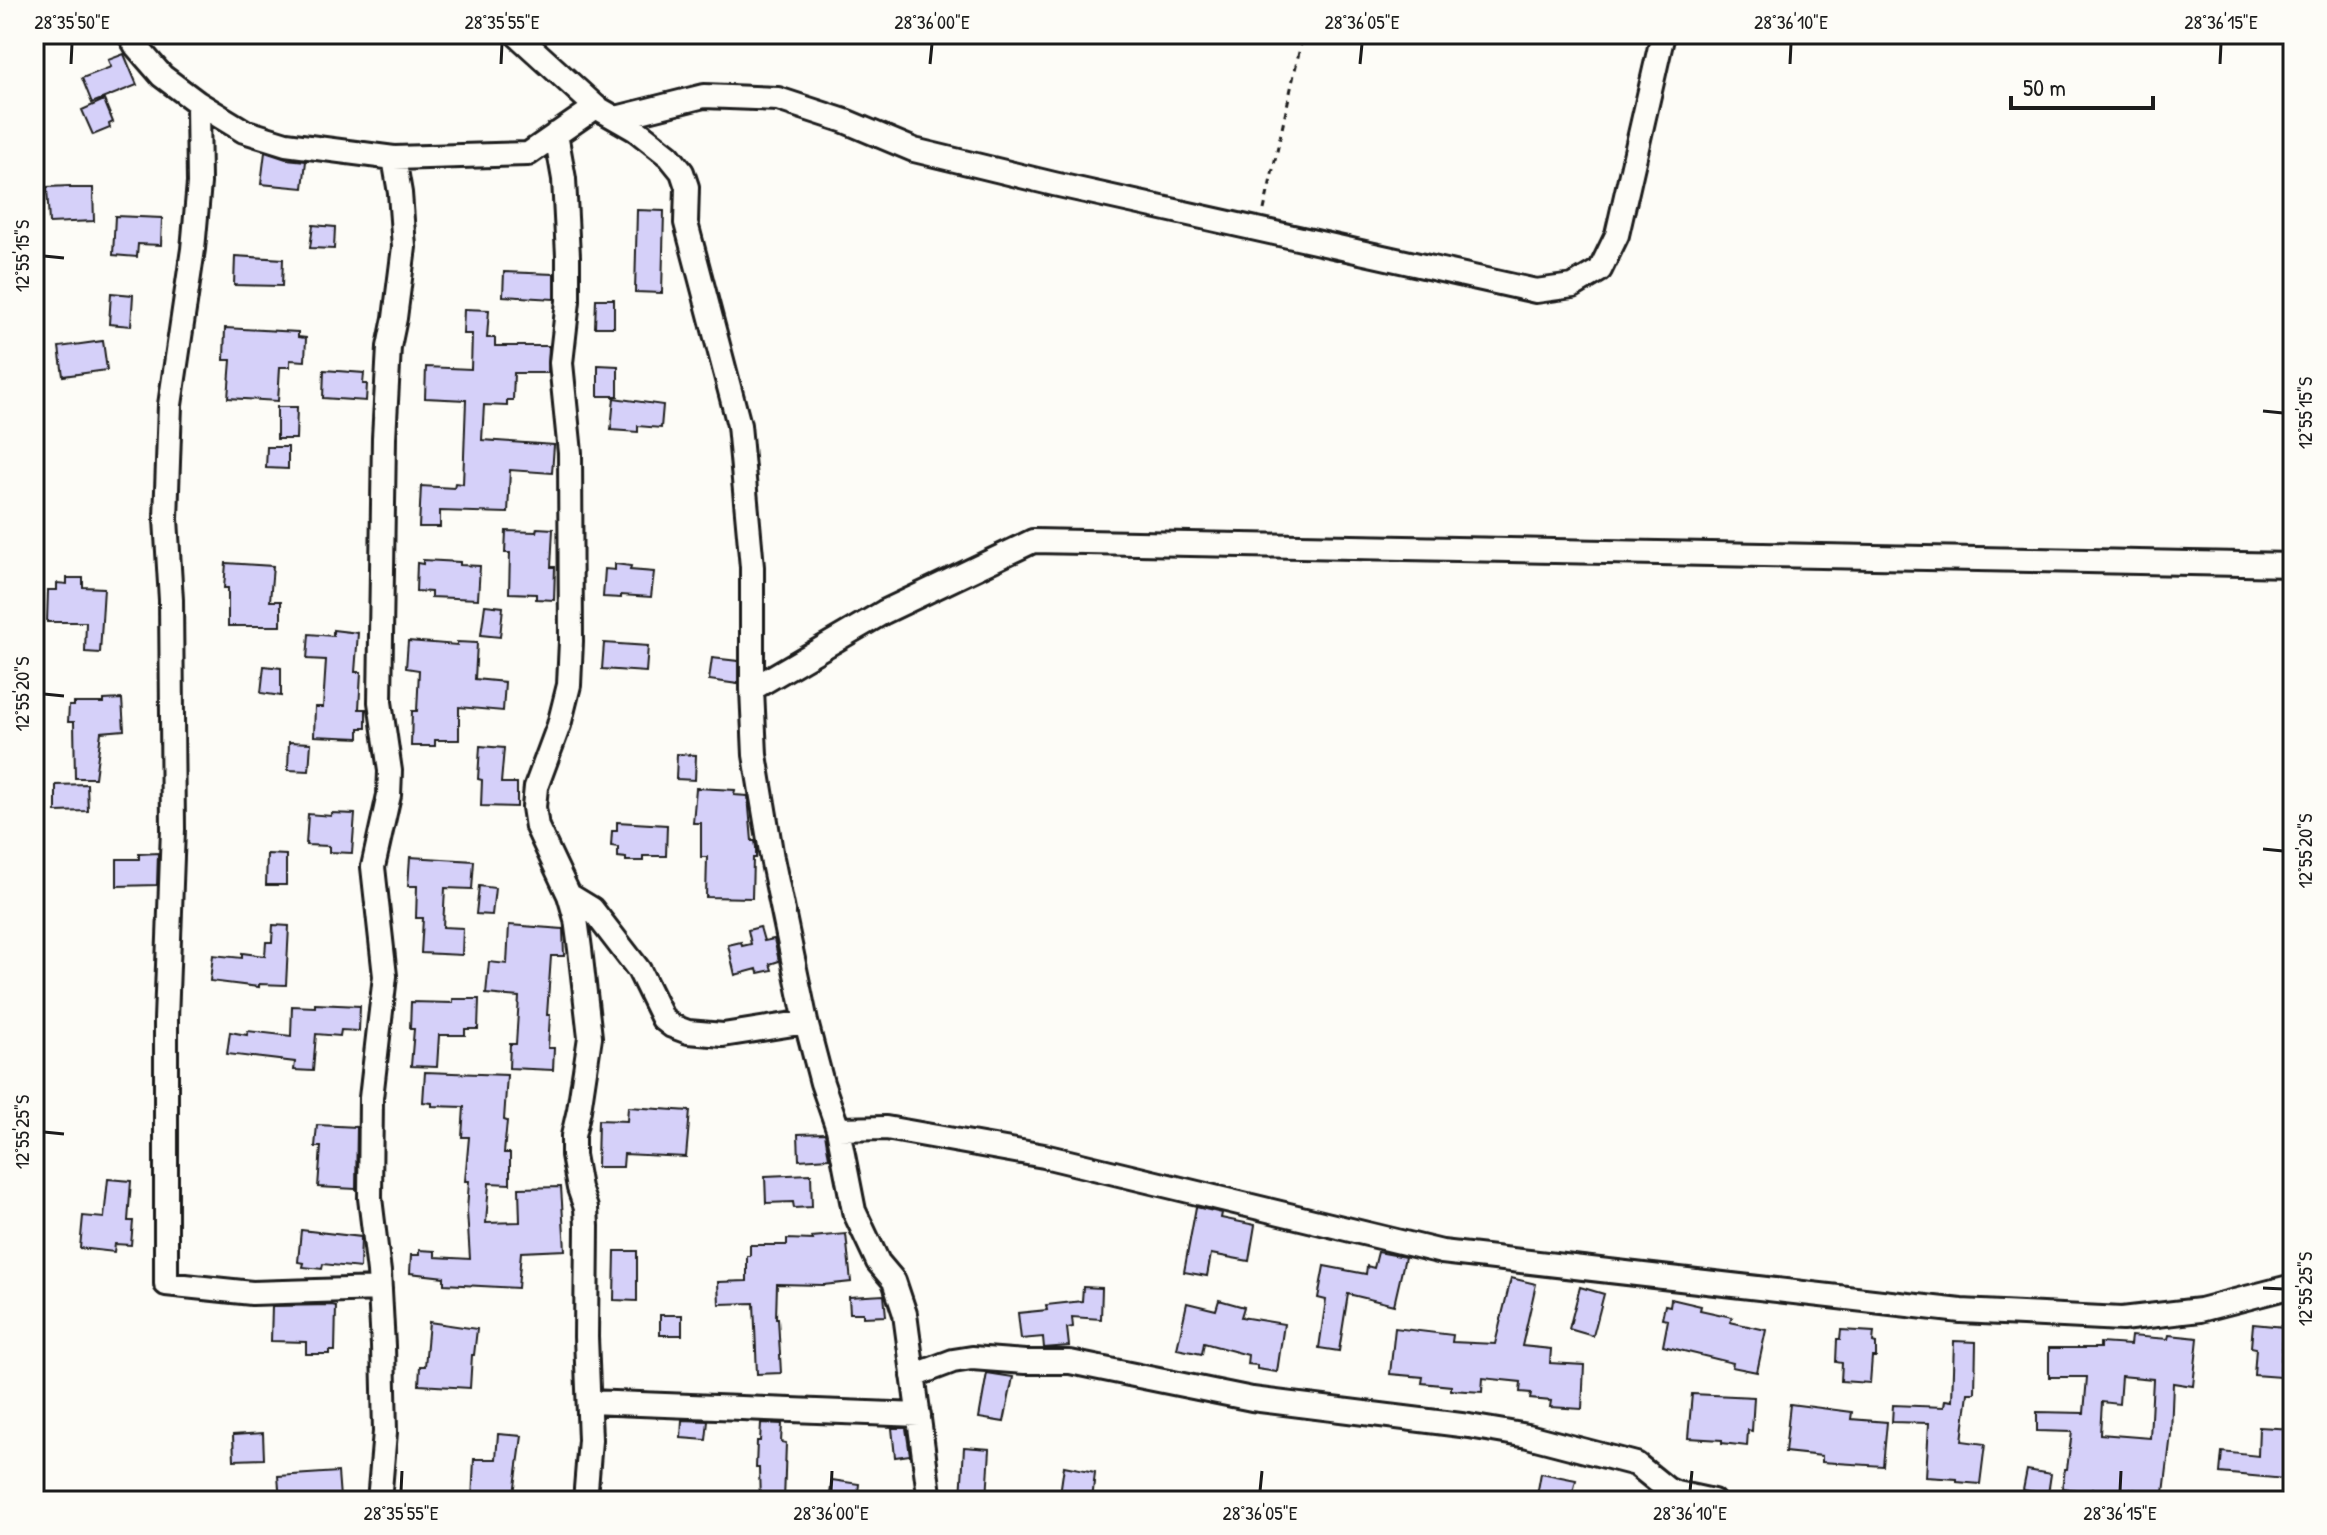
<svg xmlns="http://www.w3.org/2000/svg" width="2327" height="1535" font-family="'Patrick Hand',sans-serif">
	<style>
		.building { fill: #d5d0f9; stroke: #1c1c1c; stroke-width: 2; fill-rule: evenodd }
		.lines { fill: none; stroke-linecap: round; stroke-linejoin: round }
		.street-casing { stroke: #1c1c1c; stroke-width: 28 }
		.path { stroke: #1c1c1c; stroke-width: 3; stroke-dasharray: 6 6; stroke-linecap: butt }
		.street { stroke: #fdfcf7; stroke-width: 22 }
		.ticks { fill: none; stroke: #1c1c1c; stroke-width: 3 }
		.neatline { fill: none; stroke: #1c1c1c; stroke-width: 3 }
		.ticks-label { font-size: 20px; text-anchor: middle; fill: #1c1c1c }
	</style>
	<rect width="100%" height="100%" fill="#fdfcf7"/>
	<filter id="ink" filterUnits="userSpaceOnUse"><feTurbulence type="fractalNoise" baseFrequency=".0125" numOctaves="2"/><feDisplacementMap in="SourceGraphic" scale="16" xChannelSelector="R" yChannelSelector="G"/><feConvolveMatrix kernelMatrix="1 2 1 2 8 2 1 2 1" color-interpolation-filters="sRGB"/></filter>
	<g filter="url(#ink)">
		<!-- building -->
		<path class="building" d="M124,54l13,31 -45,18 -10,-25 29,-11 -3,-7z
			M104,100l9,22 -4,2 1,4 -17,7 -11,-25z
			M265,152l21,7 20,2 -3,27 -42,-4z
			M70,186v2h23l1,33 -45,2 -2,-36z
			M637,210l27,1 -2,82 -27,-1z
			M115,216l47,2 -1,27 -23,-1 -1,13 -24,-2z
			M313,225l22,2 -1,22 -24,-1z
			M235,256l48,3 -1,27 -48,-1z
			M504,272l50,2v25l-51,-3z
			M111,293l22,2 -2,31 -22,-2z
			M596,299h18v28h-19z
			M464,309l25,1 -2,28h8v8h54l-1,27h-34l-1,27h-6v6l-23,-1 -2,35 72,5 -2,28 -42,-3 -2,43 -68,-2v16h-21l2,-41 33,2 1,-5 8,1 3,-84 -41,-2 1,-31 45,2 1,-35h-9z
			M225,328l73,4v5l8,1 -1,23 -15,-1v7h-10l-2,34 -50,-3 3,-38h-7z
			M103,341l4,29 -44,6 -4,-29z
			M598,365l20,1v30h-20z
			M324,370l40,3 -1,11h4l-1,17 -43,-3z
			M614,398l49,7 -2,23 -23,-2v6l-27,-2z
			M277,407h20l-1,32h-19z
			M267,447h21v22l-22,-1z
			M537,528l16,1 -2,38h4l-1,33 -18,-1v-5l-27,-1 1,-40h-5l1,-22 30,1z
			M423,560l37,2v3l20,1 -2,33 -47,-2v-5l-15,-1 1,-28 6,1z
			M226,563l47,3 -3,35h11v25h-53v-38h-4z
			M615,564l16,2 -1,4 24,2 -3,25 -30,-2v3l-18,-1 2,-28 10,1z
			M67,578h16v9l21,1 -4,65 -15,-1 1,-30h-39l1,-32h9v-7l10,1z
			M485,605l18,2 -3,30 -19,-2z
			M333,630l25,3 -3,39h6l-2,37h7v19h-7v10l-45,-2 1,-29h8l3,-47 -19,-1 2,-25 24,2z
			M408,641l49,4v-3l20,1 -2,36 30,3 -2,29 -44,-4v33h-24v6h-24l1,-35h5l2,-41 -13,-2z
			M604,643l44,3 -2,26 -44,-3z
			M712,658l26,3v23l-29,-4z
			M264,666l17,2v28l-20,-3z
			M122,699l2,31 -23,2 -6,46h-20l-1,-56h-6l1,-16h5v-3h30v-3z
			M289,742l22,1 -2,28 -21,-1z
			M480,746l24,2 -3,35h16v24l-36,-1 1,-26 -4,-1z
			M677,754l19,1 -1,25 -19,-1z
			M87,784l1,27 -32,1v-27z
			M696,788l39,2 -1,5 14,1 4,45h3l1,6v11h-3l-1,40 -46,-1 1,-40h-6v-34h-8z
			M331,813l24,1 -3,39 -23,-1v-6l-23,-1 2,-31 23,2z
			M617,822l50,3 -1,31h-23v5h-17v-3l-8,-1v-10l-7,-1 1,-15h5z
			M158,853l-1,32 -40,1v-27h22v-5z
			M267,854l19,1v30h-20z
			M410,857l64,4 -2,28 -27,-1 -2,39 20,1 -1,27 -41,-2 2,-35h-7l1,-32h-9z
			M479,886l16,2 -3,27 -16,-1z
			M273,925l16,1 -3,59 -27,-1v3l-49,-6 3,-26 29,3v-5l23,3 1,-14h6z
			M509,925l54,4 1,27h-13l-4,59h3l-2,33h6l-1,22 -44,-2 1,-24h6l3,-47 -33,-3 3,-32 18,2z
			M760,927l4,14 10,-2 5,22 -9,3 2,6 -14,3 -1,-4 -22,6 -7,-30 13,-3 1,4 9,-2 -3,-14z
			M453,999h26l-1,30h-13v6h-26l-2,32 -26,-1 3,-37h-4l1,-27 42,1z
			M315,1004l45,2 -1,25 -18,-1 -1,6 -24,-2 -3,37 -19,-1 1,-8 -68,-8 3,-22 17,3 1,-4 43,5 1,-30 23,1z
			M425,1072l82,3 -3,45 3,1 -3,32h6v31l-21,-1 -3,40 34,-1 -1,-34 42,-1 4,63 -44,2 -3,36 -74,-4v-7l-34,-4 1,-18h8v-5l16,1v6l35,2 -3,-48 2,-30h-4l4,-44h-7l2,-30 -32,-1v-3l-9,-1z
			M628,1107l62,4 -4,46 -62,-3 -1,13h-26l1,-47 29,1z
			M317,1125l40,2 -1,62 -38,-2 3,-40h-6z
			M825,1133l4,25 -30,2 -1,-26z
			M811,1174l1,33 -18,1 -1,-6 -27,1 -1,-27z
			M108,1179l23,2 -3,40h5l-2,24 -16,-1 -1,8 -34,-4 3,-32 21,2z
			M1196,1207l26,6 -1,5 34,7 -6,36 -38,-7 -4,22 -23,-4z
			M301,1230l60,7 -1,31 -37,-4 -1,5 -19,-2 1,-4 -6,-1z
			M846,1234l5,48 -28,3 -46,-1 -1,34h2l3,55 -24,1 -3,-71 -35,1 -1,-22 29,-1v-25h3v-11h37v-6l26,1 -1,-3z
			M615,1251h22v50l-23,-1z
			M1378,1252l27,5 -11,48 -46,-11 -9,57 -20,-3 7,-48 -8,-2 6,-32 42,8 1,-8 7,2z
			M1511,1278l25,6 -14,62 29,3 -1,14 34,2 -2,44 -32,-2 1,-6 -21,-2 1,-6 -11,-1 1,-10 -38,-4 -1,14 -31,-2v-4l-29,-3 1,-6 -33,-3 5,-46 58,7 -1,7 43,2z
			M1083,1287l19,1 -1,31 -29,-2 1,10 -6,1 2,18 -25,2 -1,-11 -22,2 -3,-26 29,-3 -1,-5 36,-4z
			M1580,1287l24,7 -11,42 -24,-7z
			M884,1295l2,21 -23,1v-4h-13l-1,-16z
			M1671,1299l30,7 -1,4 32,7 -2,5 36,8 -9,42 -25,-5 1,-4 -70,-17 5,-26 -6,-1 3,-14 5,1z
			M1219,1300l25,7 -3,10 43,7 -7,48 -20,-3v-4l-10,-1 1,-9 -44,-12 -2,11 -25,-5 10,-46 29,7z
			M332,1305l4,1 -1,45h-6v3h-23v-12l-35,-1 1,-35z
			M660,1315h22v20h-22z
			M429,1322l48,7 -3,26h-2l-2,33 -51,-3 1,-19h5z
			M2253,1324l31,3 -4,50 -26,-2 2,-27 -5,-1z
			M1841,1330l33,2 -1,10 3,1v14h-4l-2,26 -29,-2 1,-18 -6,-1 1,-23h3z
			M2169,1335l29,3 -5,48 -20,-3 -2,51 -7,59 -35,-4 -1,5 -35,-5 -1,3 -30,-4 3,-19h2l5,-37 -35,-1v-19l47,1 3,-36h-38v-29h51v-5l30,2 1,-9 37,3zM2121,1376l32,3 -3,59 -50,-4 2,-32 17,2z
			M1954,1341l22,1 -1,51h-7l-6,48 23,3 -5,40 -23,-2v-3l-31,-2 3,-54 -37,-1 1,-17 51,2 1,-7 7,1z
			M987,1373l26,4 -9,45 -25,-4z
			M1692,1394l62,3 -2,34 -4,-1 -1,16 -25,-3v-3l-34,-2z
			M1790,1404l62,8 -1,7 36,3 -4,44 -61,-4v-6l-37,-4z
			M682,1420l26,1 -2,19 -25,-2z
			M761,1423l21,1 -1,18 5,1 -2,58h-24l-1,-33h-3l1,-27h3z
			M2259,1427l34,2v35l-7,-1 -1,16 -65,-6 2,-21 36,4z
			M892,1428h14l4,27 -15,2z
			M263,1433l1,26 -30,1 -1,-25z
			M498,1434l24,2 -9,65h-41l2,-42h22z
			M964,1447l26,2 -3,50 -26,-1z
			M1064,1466l31,6 -3,29h-33z
			M2027,1470l24,4 -3,20 -25,-4z
			M338,1472l2,26 -60,3 -2,-25z
			M1541,1473l35,7 -5,21h-35z
			M832,1480l27,4 -2,17h-28z"/>
		<g class="lines">
			<defs>
				<path id="street" d="M129,34l7,12 26,30 36,27 46,28 42,13 108,14 134,-4 68,-47
					M516,34l80,73 40,23 33,26 13,16 5,15 -1,36 53,202 13,142v122l3,66 17,103 34,164 16,61 16,46 16,82 24,51 16,19 11,33 25,187
					M198,103l1,80 -6,66 -23,156 -4,114 5,81 2,229 -7,191v264l86,9 128,-4
					M616,118l88,-22 74,3 67,22 69,29 140,34 482,107 37,-5 27,-16 17,-35 46,-201
					M556,134l8,45 4,77v45l-7,62 9,90 1,188 -2,44 -10,40 -23,62 -2,20 3,20 32,68 7,24 4,30 10,88 -11,73 -6,26v19l6,33 7,20 1,18 -1,111 4,103 -5,61
					M752,689l132,-77 149,-71 1260,24
					M569,895l23,14 47,61 24,49 9,7 16,6 35,3 83,-13
					M838,1129l48,-1 158,28 398,96 519,59 161,8 78,-9 93,-24
					M913,1376l40,-15 19,-3 53,4h45l182,37 217,27 59,10 108,28 31,25 9,4 37,8
					M589,1402l330,13
					M379,1501l6,-69 -2,-86 -4,-74 -9,-74 1,-100 14,-122 -12,-109 16,-72 1,-24 -10,-69 4,-264 5,-91 6,-29 9,-71 -4,-54 -6,-35"/>
			</defs>
			<!-- street casing -->
			<use href="#street" class="street-casing"/>
			<!-- path -->
			<path class="path" d="M1264,210l39,-176"/>
			<!-- street -->
			<use href="#street" class="street"/>
		</g>
	</g>
	<!-- ticks -->
	<path class="ticks" d="M71,64l1,-20M501,64l1,-20M930,64l2,-20M1360,64l2,-20M1790,64l1,-20M2220,64l1,-20M44,256l20,2M2263,411l20,2M44,694l20,2M2263,849l20,2M44,1132l20,2M2263,1288l20,1M401,1491l1,-20M831,1491l1,-20M1260,1491l2,-20M1690,1491l2,-20M2120,1491l1,-20"/>
	<!-- margin -->
	<rect width="2327" height="1535" fill="none" stroke="#fdfcf7" stroke-width="88"/>
	<!-- scale -->
	<path d="M2011 96v12h142v-12" fill="none" stroke="#1c1c1c" stroke-width="4"/>
	<text x="2023" y="96" font-size="24" fill="#1c1c1c" stroke="#fdfcf7" stroke-width="6" paint-order="stroke">50 m</text>
	<rect x="44" y="44" width="2239" height="1447" class="neatline"/>
	<g class="ticks-label">
		<text x="72" y="29">28°35'50"E</text>
		<text x="502" y="29">28°35'55"E</text>
		<text x="932" y="29">28°36'00"E</text>
		<text x="1362" y="29">28°36'05"E</text>
		<text x="1791" y="29">28°36'10"E</text>
		<text x="2221" y="29">28°36'15"E</text>
		<text transform="translate(22 256) rotate(-90)" y="7">12°55'15"S</text>
		<text transform="translate(2305 413) rotate(-90)" y="7">12°55'15"S</text>
		<text transform="translate(22 694) rotate(-90)" y="7">12°55'20"S</text>
		<text transform="translate(2305 851) rotate(-90)" y="7">12°55'20"S</text>
		<text transform="translate(22 1132) rotate(-90)" y="7">12°55'25"S</text>
		<text transform="translate(2305 1289) rotate(-90)" y="7">12°55'25"S</text>
		<text x="401" y="1520">28°35'55"E</text>
		<text x="831" y="1520">28°36'00"E</text>
		<text x="1260" y="1520">28°36'05"E</text>
		<text x="1690" y="1520">28°36'10"E</text>
		<text x="2120" y="1520">28°36'15"E</text>
	</g>
</svg>
